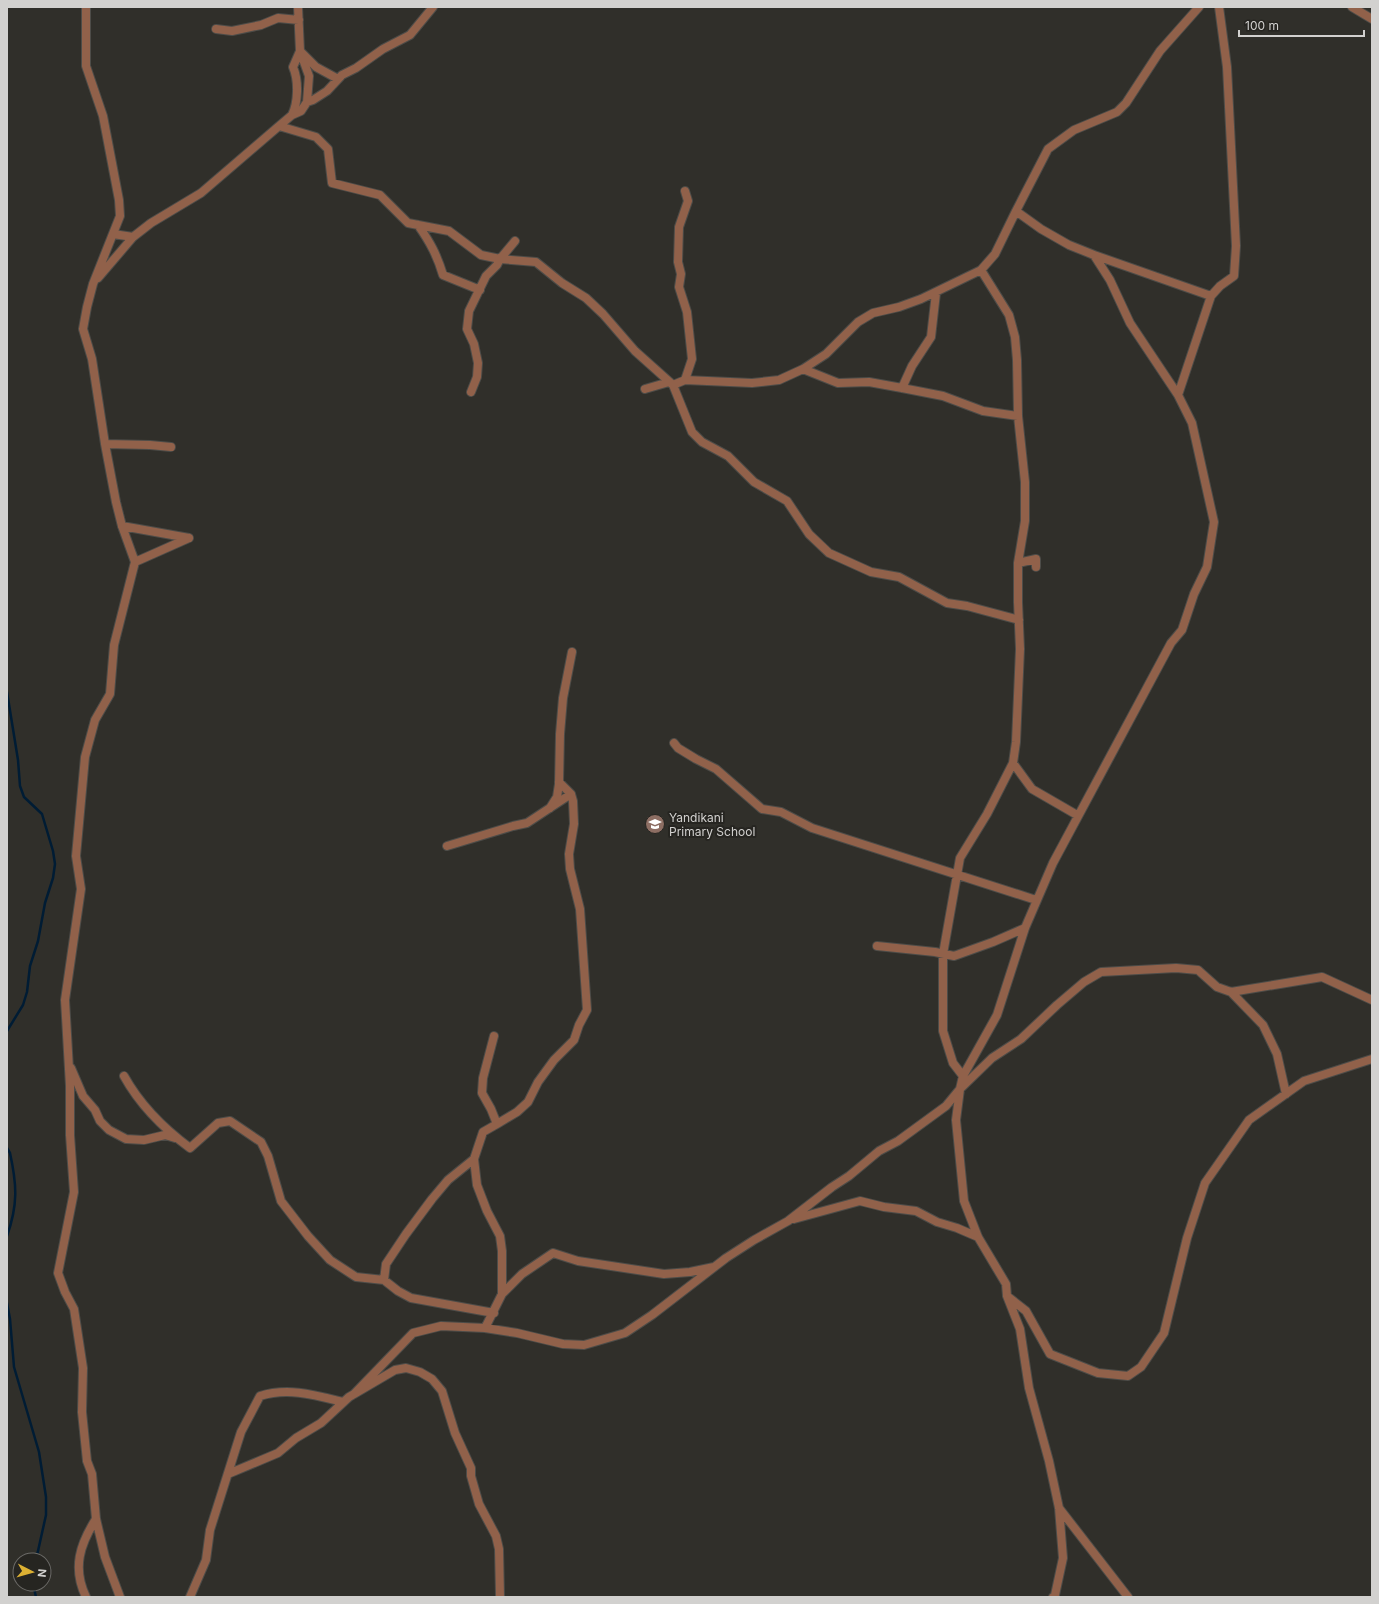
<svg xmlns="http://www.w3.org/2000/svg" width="1379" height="1604" font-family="Inter,sans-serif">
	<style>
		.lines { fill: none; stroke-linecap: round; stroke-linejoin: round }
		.stream { stroke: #001c34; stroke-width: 2.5 }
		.street-casing { stroke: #4d4c48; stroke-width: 10 }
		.street { stroke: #91614a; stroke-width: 8 }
		.labels { text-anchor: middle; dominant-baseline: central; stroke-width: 4; stroke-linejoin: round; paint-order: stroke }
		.poi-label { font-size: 12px; fill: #d2d1cf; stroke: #262521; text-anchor: start }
	</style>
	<rect width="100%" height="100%" fill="#302f2a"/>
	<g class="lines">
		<!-- stream -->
		<path class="stream" d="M7,692l11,68 2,26 4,11 18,17 11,37 2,13 -2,14 -8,25 -7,38 -8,25 -3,26 -4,13 -16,26
			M7,1148l3,5c7,32 8,52 -3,83
			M7,1303l3,16 4,48 25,85 7,45v18l-10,45
			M33,1584l3,13"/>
		<defs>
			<path id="street" d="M86,7v59l17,50 16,84 1,16 -27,68 -6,23 -4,22 9,30 13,85 11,58 6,24 13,36 -21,83 -4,49 -15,26 -10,37 -9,99 5,33 -16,111 5,86v49l4,57 -16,81 7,19 9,17 9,59 -1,44 5,49 5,13 4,45 9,38 15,40
				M1352,7l20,12
				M216,29l16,2 29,-6 17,-7 21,2
				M307,102l6,-2 14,-9 15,-16 14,-7 27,-19 27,-14 23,-28
				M292,115c6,-12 7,-34 1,-48l7,-16 16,16 22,12
				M279,126l13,-11 9,-4 6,-9 2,-26 -9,-25 -2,-44
				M1016,211l32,-62 26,-19 43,-18 9,-9 34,-52 39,-44
				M418,225c12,17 19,30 25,50l37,15
				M113,234l20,3 18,-14 50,-30 78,-67 37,11 12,12 4,34 48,12 28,28 41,8 32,24 19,4 36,3 26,21 24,15 17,16 32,37 38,34 19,47 10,10 26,14 26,26 33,19 22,33 20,19 42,19 28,5 48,26 20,3 52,14
				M1094,255l117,41
				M98,278l35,-41
				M803,369l35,14 31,-1 33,6 41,8 40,15 35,5
				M685,380l7,-21 -5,-47 -8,-25 2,-13 -3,-12 1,-35 9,-26 -3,-10
				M673,385l12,-5 67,3 27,-3 24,-11 23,-15 32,-32 15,-9 26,-6 22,-8 60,-29
				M902,388l10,-22 19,-29 5,-44
				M645,389l24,-7
				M471,392l6,-15 1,-14 -4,-19 -7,-15 2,-18 17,-35 11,-11 3,-6 15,-18
				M105,444l45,1 21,2
				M122,526l67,12
				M135,562l54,-24
				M1018,563l7,-42v-39l-7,-66 -1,-56 -2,-23 -6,-22 -28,-45 14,-16 21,-43 25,18 28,16 25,10 16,25 20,43 48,72
				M674,743l4,5 18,11 20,10 46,40 19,3 31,16 224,72
				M1013,763l19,26 45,26
				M550,808l7,-11 2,-13 1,-50 3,-36 9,-46
				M447,846l66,-20 14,-3 44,-29
				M877,946l58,6 19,4 39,-14 32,-14
				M1231,992l32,33 14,29 9,40
				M1372,1000l-50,-23 -91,15 -14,-5 -19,-17 -22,-2 -75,4 -17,10 -27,23 -36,34 -29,19 -32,31 -4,31 8,81 14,36 28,47 1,12 19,15 24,43 48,19 30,3 13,-9 23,-34 23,-95 18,-55 44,-63 55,-39 68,-22
				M71,1068l12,28 12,14 5,11 9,9 17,9 18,1 21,-5 10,3
				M124,1076c16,29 39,52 66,72l28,-25 12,-2 31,21 7,14 13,45 27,35 22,24 26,17 28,3 14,11 13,7 83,15
				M963,1076l-10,-13 -10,-32v-77l17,-96 27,-44 26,-51 3,-21 4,-93 -2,-47v-39l18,-4v8
				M497,1124l20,-12 11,-10 10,-20 16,-22 20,-20 5,-15 8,-15 -7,-101 -10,-40 -1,-15 5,-30 -1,-23 -2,-7 -12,-12
				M794,1219l66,-18 24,6 32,4 21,11 20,6 21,9
				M384,1280l2,-16 20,-30 26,-35 16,-19 26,-21
				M502,1294l20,-20 31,-21 25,8 86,13 26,-2 24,-5
				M1007,1296l13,33 9,59 20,73 10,47 4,50 -8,37 -2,2
				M485,1328l17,-34v-43l-2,-15 -13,-25 -10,-26 -3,-26 9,-27 14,-8 -6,-15 -9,-16 1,-15 11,-42
				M354,1394l59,-61 28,-7 44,2 32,5 46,11 21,1 41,-12 27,-18 74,-57 28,-18 34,-19 44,-34 17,-11 30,-25 19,-10 48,-35 14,-17 3,-13 34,-61 28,-87 28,-65 118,-220 11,-13 12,-36 13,-27 7,-45 -22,-99 -14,-28 33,-99 9,-10 14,-10 2,-30 -9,-179 -8,-60
				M228,1474l50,-21 18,-15 25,-15 28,-26 46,-27 11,-2 14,4 12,7 10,12 13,42 16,35v8l8,28 17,32 3,13 1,48
				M1059,1508l69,89
				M86,1597c-14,-29 -6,-53 10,-78
				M190,1597l16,-37 4,-30 31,-98 19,-36c28,-9 55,-1 83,6"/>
		</defs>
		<!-- street casing -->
		<use href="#street" class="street-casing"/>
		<!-- street -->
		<use href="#street" class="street"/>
	</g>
	<!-- icons -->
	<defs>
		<symbol id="school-disc" viewBox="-11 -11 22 22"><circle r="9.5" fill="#8d6e63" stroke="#262521"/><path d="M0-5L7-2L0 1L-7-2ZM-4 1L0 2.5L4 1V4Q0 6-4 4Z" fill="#fff"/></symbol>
	</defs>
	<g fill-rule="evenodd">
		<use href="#school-disc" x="644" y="813" width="22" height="22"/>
	</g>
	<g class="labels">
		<!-- poi labels -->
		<g class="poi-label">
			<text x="669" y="817">Yandikani<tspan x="669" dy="14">Primary School</tspan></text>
		</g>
	</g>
	<!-- border -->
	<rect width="1379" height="1604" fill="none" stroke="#d2d1cf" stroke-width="16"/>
	<!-- north arrow -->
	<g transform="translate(32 1572) rotate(96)"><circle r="19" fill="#262521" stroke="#6b6a67"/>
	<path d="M0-3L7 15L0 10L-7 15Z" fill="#ddb133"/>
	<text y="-6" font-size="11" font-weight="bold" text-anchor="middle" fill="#d2d1cf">N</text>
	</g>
	<!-- scale -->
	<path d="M1239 30v6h125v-6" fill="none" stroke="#d2d1cf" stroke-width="2"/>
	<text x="1245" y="30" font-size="12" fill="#d2d1cf" stroke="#262521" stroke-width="3" paint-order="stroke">100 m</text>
</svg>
